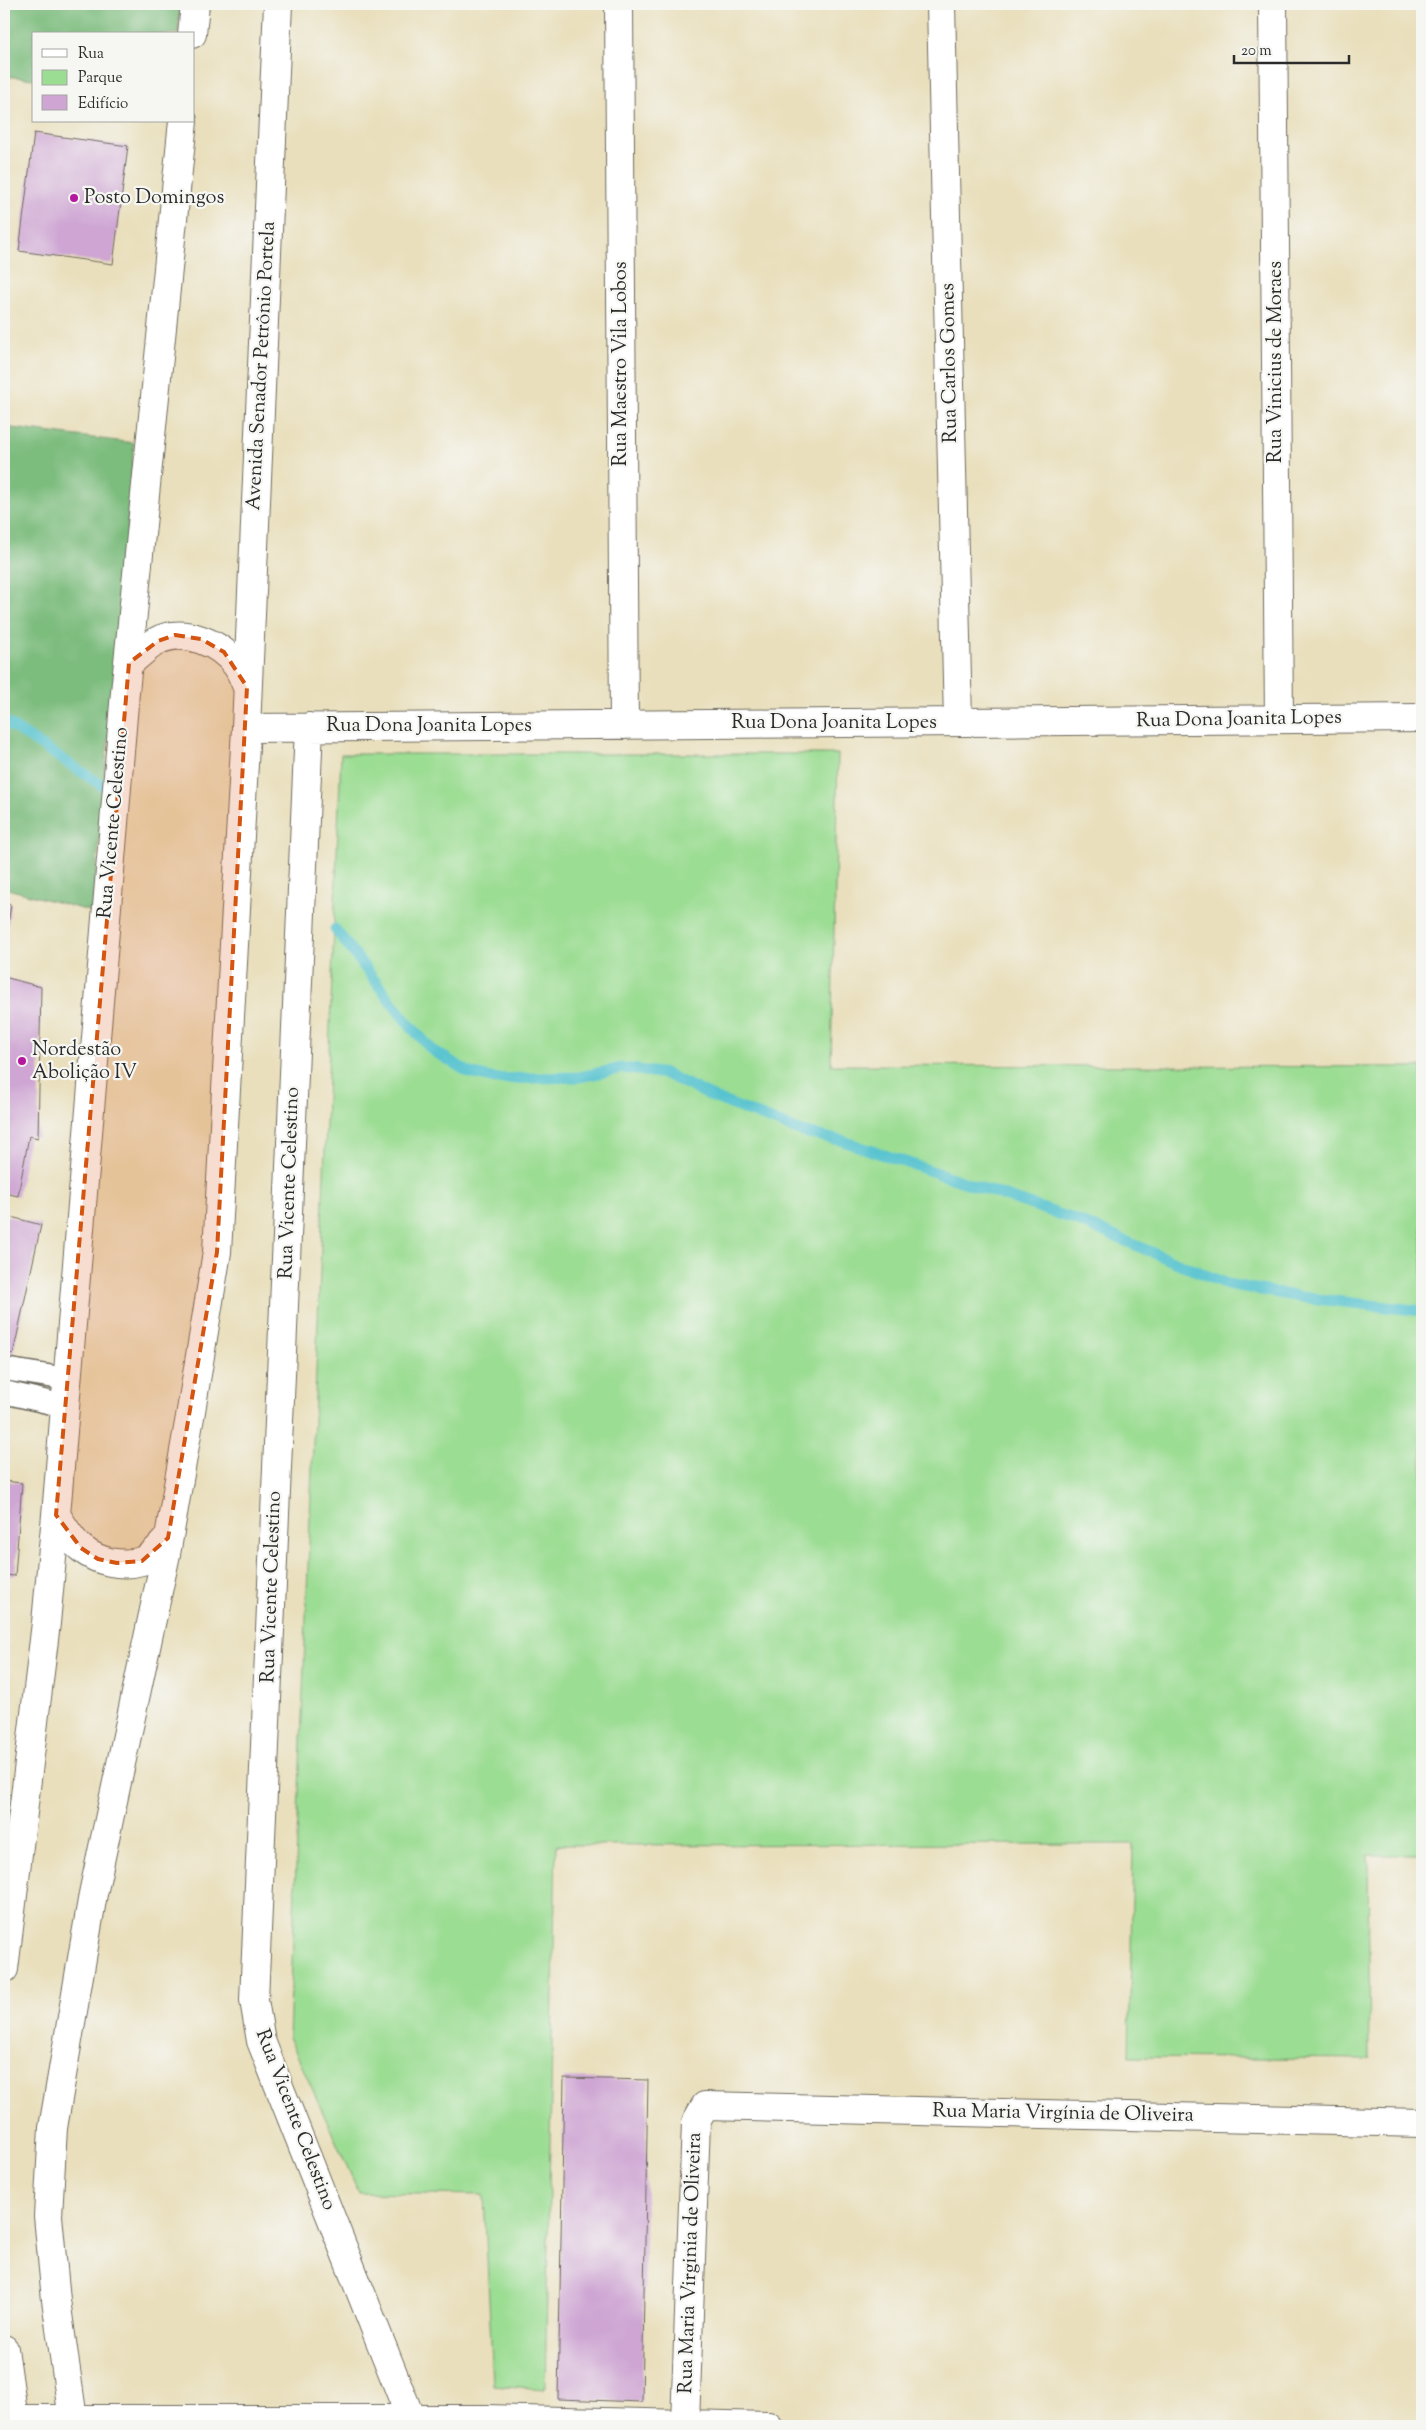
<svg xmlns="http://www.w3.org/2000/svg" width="1426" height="2430" font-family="'Sorts Mill Goudy',serif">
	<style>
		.green { fill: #9bdd93; stroke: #63845f }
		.forest { fill: #7cbc7d; stroke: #547454 }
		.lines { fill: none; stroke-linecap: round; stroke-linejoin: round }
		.stream { stroke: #57c3cf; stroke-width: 11 }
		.building { fill: #cea5d3 }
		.service-casing { stroke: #6e6a5e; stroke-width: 25 }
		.minor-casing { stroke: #6e6a5e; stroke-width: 30 }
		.tertiary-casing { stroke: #6e6a5e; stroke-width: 30 }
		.service { stroke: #fff; stroke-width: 22 }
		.minor { stroke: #fff; stroke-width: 28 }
		.tertiary { stroke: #fff; stroke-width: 28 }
		.marked { fill: #d5540f; fill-opacity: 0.2; stroke: #d5540f; stroke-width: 4; stroke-dasharray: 10 6; stroke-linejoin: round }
		.poi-dot { fill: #b5179e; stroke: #f6f6f2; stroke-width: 2 }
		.labels { text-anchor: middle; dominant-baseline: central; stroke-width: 4.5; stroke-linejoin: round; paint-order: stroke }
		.poi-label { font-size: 20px; fill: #2b2b2b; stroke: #f6f6f2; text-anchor: start }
		.street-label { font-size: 20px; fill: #2b2b2b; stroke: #f6f6f2 }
	</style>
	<rect width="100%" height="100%" fill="#f6f6f2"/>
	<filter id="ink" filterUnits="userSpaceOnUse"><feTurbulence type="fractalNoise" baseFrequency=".02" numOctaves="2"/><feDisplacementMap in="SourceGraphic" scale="10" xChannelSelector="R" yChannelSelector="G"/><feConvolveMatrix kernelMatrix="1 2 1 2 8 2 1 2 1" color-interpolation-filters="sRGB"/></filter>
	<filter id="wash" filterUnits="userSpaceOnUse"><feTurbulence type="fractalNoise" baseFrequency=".0096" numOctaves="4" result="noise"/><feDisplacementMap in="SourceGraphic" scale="20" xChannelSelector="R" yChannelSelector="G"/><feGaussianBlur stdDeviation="1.12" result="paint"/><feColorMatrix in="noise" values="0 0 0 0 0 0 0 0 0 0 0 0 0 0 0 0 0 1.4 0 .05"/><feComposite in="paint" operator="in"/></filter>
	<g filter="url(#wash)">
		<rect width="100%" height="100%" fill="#e9dfbc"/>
		<!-- green -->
		<path class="green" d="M341,754h497l-7,311 591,2v788h-54l2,204 -241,-2 4,-213 -577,1 -11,544 -52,-4 -9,-190 -125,-2 -70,-156z"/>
		<!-- forest -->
		<path class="forest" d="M4,4h176l-2,30h-144v45l-30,-3z
			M4,427l130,16 -13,178 -18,165 -10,126 -89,-24z"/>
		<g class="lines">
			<!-- stream -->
			<path class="stream" d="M4,721l99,65
				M335,929l71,92 26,29 38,23 25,6 84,-2 44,-9 43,6 49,24 87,34 41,9 233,79 151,64 73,13 122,14"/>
		</g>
		<g id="blocks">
			<!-- building -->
			<path class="building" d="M34,133l94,13 -15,118 -94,-13z
				M4,903l7,2 -6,37h-1z
				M4,977l37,10 -3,151 -9,-2 -11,60 -14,-3z
				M4,1215l37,10 -28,129 -9,-2z
				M4,1481l18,2 -7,93 -11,-1z
				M564,2078l84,2 -6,322 -84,-3z"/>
		</g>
	</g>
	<g filter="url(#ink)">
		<use href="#blocks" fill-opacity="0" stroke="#6e6a5e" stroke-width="1"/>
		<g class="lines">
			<defs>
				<path id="service" d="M4,1369l63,10
					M4,1392l61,14"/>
				<path id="minor" d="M619,4l5,721
					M941,4l17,718
					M1273,4l6,715
					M309,727l-55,1273 7,41 150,378
					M246,728l1176,-10
					M14,2419h472l282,7
					M685,2423l11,-301 9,-16 717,17"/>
				<path id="tertiary" d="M192,34l3,-30
					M129,663c9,-7 18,-16 28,-22 26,-14 64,2 80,25 4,6 7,14 10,21
					M56,1515c8,11 15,26 26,34 16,13 40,18 60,12 10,-4 19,-15 26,-23
					M4,1969l42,-346 10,-108 69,-823 58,-571
					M4,2349l11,77
					M74,2426l-18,-126 -8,-84 5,-88 40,-234 73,-340 25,-143 26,-159 29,-524 32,-724"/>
			</defs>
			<!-- service casing -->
			<use href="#service" class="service-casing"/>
			<!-- minor casing -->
			<use href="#minor" class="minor-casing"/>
			<!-- tertiary casing -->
			<use href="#tertiary" class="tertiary-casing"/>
			<!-- service -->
			<use href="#service" class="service"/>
			<!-- minor -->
			<use href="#minor" class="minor"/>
			<!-- tertiary -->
			<use href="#tertiary" class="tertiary"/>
		</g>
	</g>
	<!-- marked area -->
	<path class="marked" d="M175,635l26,4 23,13 23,35 -30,565 -49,286 -26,23 -25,2 -19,-4 -17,-11 -25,-33 73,-852 29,-22z"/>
	<!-- markers -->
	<g class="poi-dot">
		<circle cx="74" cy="198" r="5"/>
		<circle cx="22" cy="1061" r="5"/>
	</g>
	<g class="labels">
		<!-- poi labels -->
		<g class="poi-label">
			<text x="84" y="198">Posto Domingos</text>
			<text x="32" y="1050">Nordestão<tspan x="32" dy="23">Abolição IV</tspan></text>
		</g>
		<!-- street labels -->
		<g class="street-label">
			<text transform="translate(1276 362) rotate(-90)">Rua Vinicius de Moraes</text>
			<text transform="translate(950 363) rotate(-91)">Rua Carlos Gomes</text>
			<text transform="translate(621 364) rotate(-90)">Rua Maestro Vila Lobos</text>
			<text transform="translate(262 366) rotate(-87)">Avenida Senador Petrônio Portela</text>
			<text transform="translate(1239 720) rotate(-1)">Rua Dona Joanita Lopes</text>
			<text x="834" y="723">Rua Dona Joanita Lopes</text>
			<text x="429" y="726">Rua Dona Joanita Lopes</text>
			<text transform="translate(114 823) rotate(-85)">Rua Vicente Celestino</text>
			<text transform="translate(290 1183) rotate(-88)">Rua Vicente Celestino</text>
			<text transform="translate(272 1587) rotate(-88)">Rua Vicente Celestino</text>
			<text transform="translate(1063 2114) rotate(1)">Rua Maria Virgínia de Oliveira</text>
			<text transform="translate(295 2120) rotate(69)">Rua Vicente Celestino</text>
			<text transform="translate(691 2263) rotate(-88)">Rua Maria Virginia de Oliveira</text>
		</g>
	</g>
	<!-- margin -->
	<rect width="1426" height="2430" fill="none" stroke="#f6f6f2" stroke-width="20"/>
	<!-- legend -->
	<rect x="32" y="32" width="162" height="90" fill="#f6f6f2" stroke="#a5a5a2"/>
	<rect x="42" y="49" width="25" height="8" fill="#ffffff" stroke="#a5a5a2"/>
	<text x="78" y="58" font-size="15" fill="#2b2b2b">Rua</text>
	<rect x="42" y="70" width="25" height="15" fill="#9bdd93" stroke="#a5a5a2"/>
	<text x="78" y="82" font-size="15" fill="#2b2b2b">Parque</text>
	<rect x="42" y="95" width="25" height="15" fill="#cea5d3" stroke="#a5a5a2"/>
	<text x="78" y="108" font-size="15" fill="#2b2b2b">Edifício</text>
	<!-- scale -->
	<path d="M1234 55v8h115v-8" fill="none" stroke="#2b2b2b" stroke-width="2.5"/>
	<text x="1241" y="55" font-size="15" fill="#2b2b2b" stroke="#f6f6f2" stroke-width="4" paint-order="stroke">20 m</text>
</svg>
